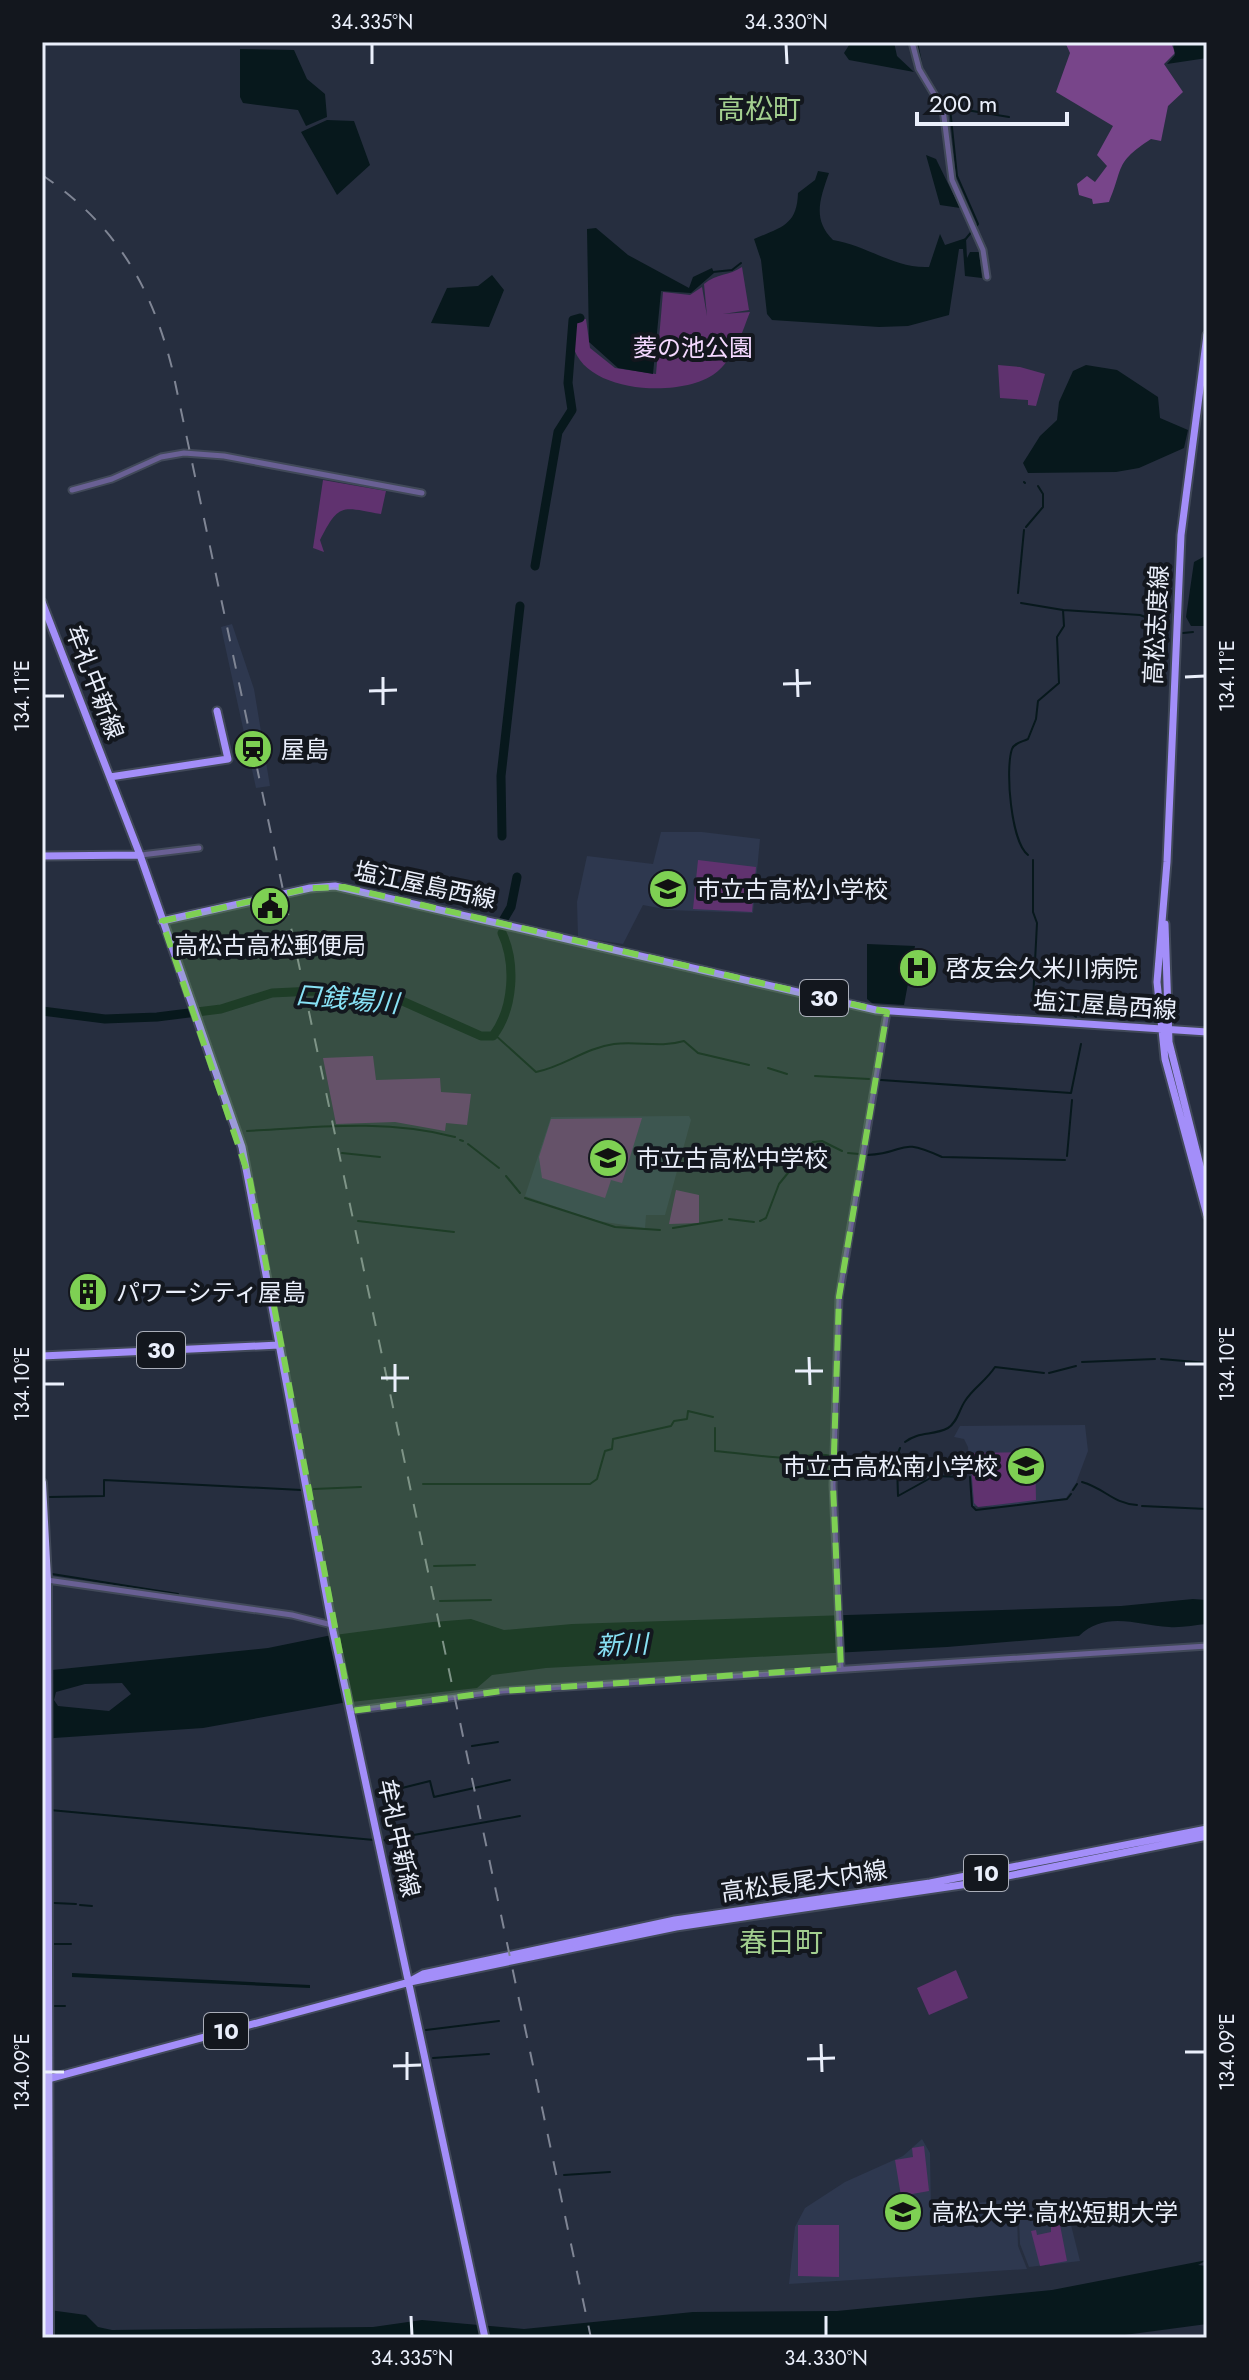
<svg xmlns="http://www.w3.org/2000/svg" width="1249" height="2380" font-family="Jost,'Noto Sans JP',sans-serif">
	<style>
		.built { fill: #2e384f }
		.green { fill: #60326f }
		.forest { fill: #78458a }
		.water { fill: #07181c; fill-rule: evenodd }
		.lines { fill: none; stroke-linecap: round; stroke-linejoin: round }
		.stream { stroke: #07181c; stroke-width: 2 }
		.river { stroke: #07181c; stroke-width: 9 }
		.minor-casing { stroke: #414959; stroke-width: 9 }
		.major-casing { stroke: #414959; stroke-width: 11 }
		.highway-casing { stroke: #414959; stroke-width: 12 }
		.minor { stroke: #696094; stroke-width: 5 }
		.major { stroke: #a38ef9; stroke-width: 7 }
		.highway { stroke: #b8acf8; stroke-width: 8 }
		.rail { stroke: #7f8594; stroke-width: 2; stroke-dasharray: 14 14; stroke-linecap: butt }
		.marked { fill: #7ed053; fill-opacity: 0.2; stroke: #7ed053; stroke-width: 6; stroke-dasharray: 16 10; stroke-linejoin: round }
		.ticks { fill: none; stroke: #eaeffb; stroke-width: 3 }
		.labels { text-anchor: middle; dominant-baseline: central; stroke-width: 8; stroke-linejoin: round; paint-order: stroke }
		.shield { fill: #13171e; stroke: #aaaeb9; stroke-width: 2 }
		.shield-label { font-size: 22px; font-weight: bold; fill: #eaeffb }
		.park-label { font-size: 24px; fill: #f4d8ff; stroke: #13171e }
		.street-label { font-size: 24px; fill: #eaeffb; stroke: #13171e }
		.poi-label { font-size: 24px; fill: #eaeffb; stroke: #13171e; text-anchor: start }
		.water-label { font-size: 26px; font-style: italic; fill: #88e2f6; stroke: #13171e }
		.quarter-label { font-size: 28px; fill: #a3cf8f; stroke: #13171e }
		.neatline { fill: none; stroke: #eaeffb; stroke-width: 3 }
		.ticks-label { font-size: 20px; text-anchor: middle; fill: #eaeffb }
	</style>
	<rect width="100%" height="100%" fill="#262e3f"/>
	<!-- built -->
	<path class="built" d="M232,624l22,65 16,97 -14,2 -35,-161z
		M661,832h41l58,7 -7,74 -84,-3 -26,-5 -20,39 -45,-7 -1,-35 10,-46 66,8z
		M689,1116l2,4 -26,95h-19l-1,13 -47,-7 -73,-25 26,-79z
		M1085,1425l3,26 -12,32 -10,15 -63,9 -30,-1 -5,-59 -4,-8 -10,-2 6,-11z
		M922,2139l8,14 1,56 70,-9 3,15 13,3 1,28 9,23 -238,15 6,-57 10,-19 40,-26 58,-26z
		M1019,2218l51,3 10,40 -51,6 -9,-23z"/>
	<!-- green -->
	<path class="green" d="M742,267l7,43 -26,4 27,-2c-8,20 -14,43 -32,59 -31,28 -134,24 -145,-26 -2,-7 1,-17 2,-24l11,-2 4,29 25,20 41,6 7,-82 27,3 12,-8 5,29 -3,-32c13,-11 25,-8 38,-17z
		M998,365l22,2 25,7 -9,32 -8,-1v-5l-28,-2z
		M323,480l63,11 -5,23c-39,-7 -42,-12 -61,26l4,12 -11,-4z
		M698,860l58,7 -4,45 -59,-3z
		M373,1056l3,24 64,-2 1,14 30,2 -4,31 -21,-2 -1,8 -50,-9 -59,2 -13,-66z
		M642,1118l-20,65 -11,-3 -6,18 -63,-20 -3,-21 12,-38z
		M676,1190l23,5v28l-30,1z
		M1035,1452l1,48 -58,7 -4,-4 -4,-50z
		M956,1970l12,28 -39,17 -12,-27z
		M924,2146l5,45 -28,5 -6,-36 18,-3 -1,-9z
		M798,2225h41v52l-41,-1z
		M1060,2225l7,36 -27,5 -9,-35 5,-1 1,5 14,-3v-5z"/>
	<!-- forest -->
	<path class="forest" d="M1065,42h106l4,11 -11,11 19,28 -15,14 -7,35 -10,-2c-37,24 -27,28 -42,63l-16,2 -1,-5 -13,-4 -2,-11 10,-8 8,6 12,-16 -10,-11 16,-29 -57,-34 14,-39z"/>
	<!-- water -->
	<path class="water" d="M851,42h43l3,14 17,16 -65,-12 -5,-7z
		M1173,42h34v16l-40,6 8,-9z
		M240,49l54,1 13,29 18,15 2,23 -21,9 -8,-16 -55,-7 -3,-6z
		M327,120l27,1 16,44 -33,30 -36,-63z
		M926,155l10,4 24,49 -20,-3z
		M818,171l11,2c-9,26 -17,46 4,67 33,5 62,29 96,27l11,-33 5,11 21,-7 1,20 3,-6h9l3,26 -17,-2 -2,-27h-4l-10,66 -41,11 -29,1 -107,-7 -5,-6 -6,-54 -7,-21c28,-12 43,-14 44,-46l17,-13z
		M596,228l32,27 61,33 4,-11 19,-9 2,5 -23,20 -30,-2 -8,83 -35,-6 -29,-26 -2,-113z
		M492,275l12,15 -15,37 -58,-4 16,-35 31,-2z
		M1086,365l31,5 41,27 2,21 28,12 -4,18 -45,20 -23,4 -88,1 -5,-10 17,-27 17,-16 2,-18 14,-31z
		M1207,555v71h-16l-5,-9 8,-55z
		M867,944l48,2 -11,59 -32,-2 -5,-4z
		M1193,1599l14,1v24c-12,1 -26,4 -38,3 -31,-2 -64,-17 -90,9l-132,11 -401,21 -54,7 -15,13 -135,15 -139,25 -149,10 -12,6v-73l226,-23 59,-12 106,-14 38,-3 33,11 68,-6 549,-18zM122,1683l9,11 -22,17 -51,-5 -4,-6 2,-8 29,-8z
		M72,1973l238,12v3l-238,-11z
		M1207,2260l-9,5 9,1v58l-105,14h-1060v-29l44,6 12,12 14,3 261,-3 49,-7 102,9 169,-17 144,-1 215,-21z"/>
	<g class="lines">
		<!-- stream -->
		<path class="stream" d="M917,42l5,26 12,21
			M950,108l7,68 21,48 -14,17
			M960,109l49,8
			M713,272l19,-2 9,-7
			M1024,482l1,1
			M1026,527l17,-20v-13l-5,-8
			M1018,593l6,-63
			M1021,603l42,7
			M1183,633l10,-1
			M1028,855c-17,-13 -23,-86 -16,-106 2,-6 10,-7 16,-10l8,-20 2,-18 21,-18 -2,-46 7,-11 -1,-16 77,5 28,11
			M1033,860v52l4,11 -4,77 30,6 13,11
			M494,1034l42,38c27,-5 49,-24 78,-28 24,-3 46,4 70,-3l14,12 51,12
			M768,1068l19,6
			M815,1076l54,3
			M881,1080l190,13 10,-49
			M247,1131c71,-4 139,-12 208,6
			M460,1140l3,1
			M468,1144l31,24
			M342,1153l38,4
			M848,1153l11,1
			M867,1155c43,-2 28,-19 75,2l123,3
			M1067,1156l5,-56
			M506,1176l14,17
			M525,1198l90,29 45,3
			M729,1219l25,3
			M358,1221l96,11
			M760,1221l6,-3 13,-34 34,-42 9,-1 20,10
			M673,1228l49,-8
			M1161,1359l46,4
			M1082,1362l73,-3
			M1049,1373l27,-7
			M715,1428v23c24,2 48,6 72,7 17,0 27,-6 44,-2
			M905,1442c14,-11 28,-6 43,-14 9,-5 11,-18 17,-27 8,-13 21,-20 30,-34l49,6
			M868,1457l3,11 22,-3 7,-17
			M897,1465l1,31 36,-20 31,1
			M970,1477l2,29 4,4 91,-11 4,-5
			M1082,1482c24,7 30,21 55,23
			M423,1484h167l7,-5 8,-28 7,-2 1,-10 58,-13 3,-5 13,-2 1,-8 25,6
			M314,1489l47,-2
			M1073,1490l4,-6
			M50,1497l54,-1v-16l197,10
			M1142,1506l65,3
			M434,1566l41,-1
			M52,1574l126,20
			M440,1601l51,-1
			M472,1746l26,-4
			M382,1793l48,-12 4,16 76,-17
			M50,1810l324,30
			M380,1841l140,-25
			M54,1903l22,1
			M80,1905l12,1
			M54,1944h17
			M53,2006h12
			M426,2030l73,-9
			M433,2058l56,-4
			M564,2175l46,-3"/>
		<!-- river -->
		<path class="river" d="M535,566l23,-134 14,-22 -4,-27 5,-63 7,-2
			M502,836l-1,-60 19,-170
			M504,919l7,-12 6,-30
			M42,1011l63,8 52,-2 64,-8 51,-16 42,-2 86,9 81,36h12c21,-28 23,-73 9,-103"/>
		<defs>
			<path id="minor" d="M912,42l7,27 24,40 9,71 31,70 4,27
				M72,490l40,-11 49,-22 23,-4 40,3 198,37
				M141,855l58,-7
				M47,1580l245,35 40,10
				M841,1668l-8,-183 6,-188 48,-285
				M351,1711l151,-20 705,-45"/>
			<path id="major" d="M1207,335l-26,200 -14,327 -10,120 8,77 42,156
				M42,602l98,253 102,292 91,484 152,707
				M110,777l118,-18 -11,-48
				M42,856l98,-1
				M162,921l148,-33 25,-2 541,124 331,22
				M1165,924l4,118 38,151
				M42,1356l237,-11
				M412,1980l11,-6 252,-54 255,-37 277,-54
				M44,2080l366,-98 266,-55 292,-43 239,-48"/>
			<path id="highway" d="M42,1483l5,97 2,758
				M42,1911v216
				M42,2243v36
				M42,2313v25"/>
		</defs>
		<!-- minor casing -->
		<use href="#minor" class="minor-casing"/>
		<!-- major casing -->
		<use href="#major" class="major-casing"/>
		<!-- highway casing -->
		<use href="#highway" class="highway-casing"/>
		<!-- minor -->
		<use href="#minor" class="minor"/>
		<!-- major -->
		<use href="#major" class="major"/>
		<!-- highway -->
		<use href="#highway" class="highway"/>
		<!-- rail -->
		<path class="rail" d="M42,175c73,49 109,110 130,193l419,1970"/>
	</g>
	<!-- marked area -->
	<path class="marked" d="M344,887l543,125 -48,285 -6,188 8,183 -339,23 -151,20 -101,-531 -88,-259 148,-33z"/>
	<!-- ticks -->
	<path class="ticks" d="M372,44v20M786,44l1,20M797,669l1,28M383,677v28M1185,677l20,-1M783,684l28,-1M369,691l28,-1M44,696h20M809,1357l1,28M395,1364v28M1185,1364h20M795,1371h28M381,1378h28M44,1384h20M821,2044l1,28M407,2052v28M1185,2052h20M807,2059l28,-1M393,2066l28,-1M44,2072h20M411,2316l1,20M826,2316v20"/>
	<!-- icons -->
	<defs>
		<symbol id="station-disc" viewBox="-11 -11 22 22"><circle r="9.5" fill="#7ed053" stroke="#13171e"/><path d="M-3-6H3Q5-6 5-4V2Q5 4 3 4L4.5 6H3L1.5 4h-3L-3 6H-4.5L-3 4Q-5 4-5 2V-4Q-5-6-3-6ZM-3.5-4v3h7v-3ZM-3.5 1v1.5H-2V1ZM2 1v1.5H3.5V1Z" fill="#111"/></symbol>
		<symbol id="school-disc" viewBox="-11 -11 22 22"><circle r="9.5" fill="#7ed053" stroke="#13171e"/><path d="M0-5L7-2L0 1L-7-2ZM-4 1L0 2.5L4 1V4Q0 6-4 4Z" fill="#111"/></symbol>
		<symbol id="civic-disc" viewBox="-11 -11 22 22"><circle r="9.5" fill="#7ed053" stroke="#13171e"/><path d="M-.6-6.5H3V-4.5H.6V-3L4-1V1h2V6H-6V1h2V-1L-.6-3ZM-1.2 2.5V6h2.4V2.5Z" fill="#111"/></symbol>
		<symbol id="hospital-disc" viewBox="-11 -11 22 22"><circle r="9.5" fill="#7ed053" stroke="#13171e"/><path d="M-5-5h3v3.5h4V-5h3V5h-3V1.5h-4V5h-3Z" fill="#111"/></symbol>
		<symbol id="building-disc" viewBox="-11 -11 22 22"><circle r="9.5" fill="#7ed053" stroke="#13171e"/><path d="M-4-6H4V6H1V3H-1V6H-4ZM-2.5-4.3h1.7v1.8h-1.7ZM.8-4.3h1.7v1.8H.8ZM-2.5-1h1.7V.8h-1.7ZM.8-1h1.7V.8H.8Z" fill="#111"/></symbol>
		<symbol id="university-disc" viewBox="-11 -11 22 22"><circle r="9.5" fill="#7ed053" stroke="#13171e"/><path d="M0-5L7-2L0 1L-7-2ZM-4 1L0 2.5L4 1V4Q0 6-4 4Z" fill="#111"/></symbol>
	</defs>
	<g fill-rule="evenodd">
		<use href="#station-disc" x="231" y="727" width="44" height="44"/>
		<use href="#school-disc" x="646" y="867" width="44" height="44"/>
		<use href="#civic-disc" x="248" y="884" width="44" height="44"/>
		<use href="#hospital-disc" x="896" y="946" width="44" height="44"/>
		<use href="#school-disc" x="586" y="1136" width="44" height="44"/>
		<use href="#building-disc" x="66" y="1270" width="44" height="44"/>
		<use href="#school-disc" x="1004" y="1444" width="44" height="44"/>
		<use href="#university-disc" x="881" y="2190" width="44" height="44"/>
	</g>
	<g class="labels">
		<!-- shield labels -->
		<g class="shield">
			<rect x="800" y="980" width="48" height="36" rx="6"/>
			<rect x="137" y="1332" width="48" height="36" rx="6"/>
			<rect x="964" y="1855" width="44" height="36" rx="6"/>
			<rect x="204" y="2013" width="44" height="36" rx="6"/>
		</g>
		<g class="shield-label">
			<text x="824" y="998">30</text>
			<text x="161" y="1350">30</text>
			<text x="986" y="1873">10</text>
			<text x="226" y="2031">10</text>
		</g>
		<!-- park labels -->
		<g class="park-label">
			<text x="693" y="347">菱の池公園</text>
		</g>
		<!-- street labels -->
		<g class="street-label">
			<text transform="translate(1156 625) rotate(-87)">高松志度線</text>
			<text transform="translate(95 682) rotate(69)">牟礼中新線</text>
			<text transform="translate(425 885) rotate(12)">塩江屋島西線</text>
			<text transform="translate(1105 1005) rotate(4)">塩江屋島西線</text>
			<text transform="translate(399 1838) rotate(78)">牟礼中新線</text>
			<text transform="translate(804 1881) rotate(-8)">高松長尾大内線</text>
		</g>
		<!-- poi labels -->
		<g class="poi-label">
			<text x="281" y="749">屋島</text>
			<text x="696" y="889">市立古高松小学校</text>
			<text x="270" y="945" text-anchor="middle">高松古高松郵便局</text>
			<text x="946" y="968">啓友会久米川病院</text>
			<text x="636" y="1158">市立古高松中学校</text>
			<text x="116" y="1292">パワーシティ屋島</text>
			<text x="998" y="1466" text-anchor="end">市立古高松南小学校</text>
			<text x="931" y="2212">高松大学·高松短期大学</text>
		</g>
		<!-- water labels -->
		<g class="water-label">
			<text transform="translate(347 999) rotate(5)">口銭場川</text>
			<text transform="translate(622 1645) rotate(-3)">新川</text>
		</g>
		<!-- quarter labels -->
		<g class="quarter-label">
			<text x="759" y="109">高松町</text>
			<text x="781" y="1942">春日町</text>
		</g>
	</g>
	<!-- border -->
	<rect width="1249" height="2380" fill="none" stroke="#13171e" stroke-width="88"/>
	<!-- scale -->
	<path d="M917 112v12h150v-12" fill="none" stroke="#eaeffb" stroke-width="4"/>
	<text x="929" y="112" font-size="24" fill="#eaeffb" stroke="#13171e" stroke-width="6" paint-order="stroke">200 m</text>
	<rect x="44" y="44" width="1161" height="2292" class="neatline"/>
	<g class="ticks-label">
		<text x="372" y="29">34.335°N</text>
		<text x="786" y="29">34.330°N</text>
		<text transform="translate(1227 676) rotate(-90)" y="7">134.11°E</text>
		<text transform="translate(22 696) rotate(-90)" y="7">134.11°E</text>
		<text transform="translate(1227 1364) rotate(-90)" y="7">134.10°E</text>
		<text transform="translate(22 1384) rotate(-90)" y="7">134.10°E</text>
		<text transform="translate(1227 2052) rotate(-90)" y="7">134.09°E</text>
		<text transform="translate(22 2072) rotate(-90)" y="7">134.09°E</text>
		<text x="412" y="2365">34.335°N</text>
		<text x="826" y="2365">34.330°N</text>
	</g>
</svg>
